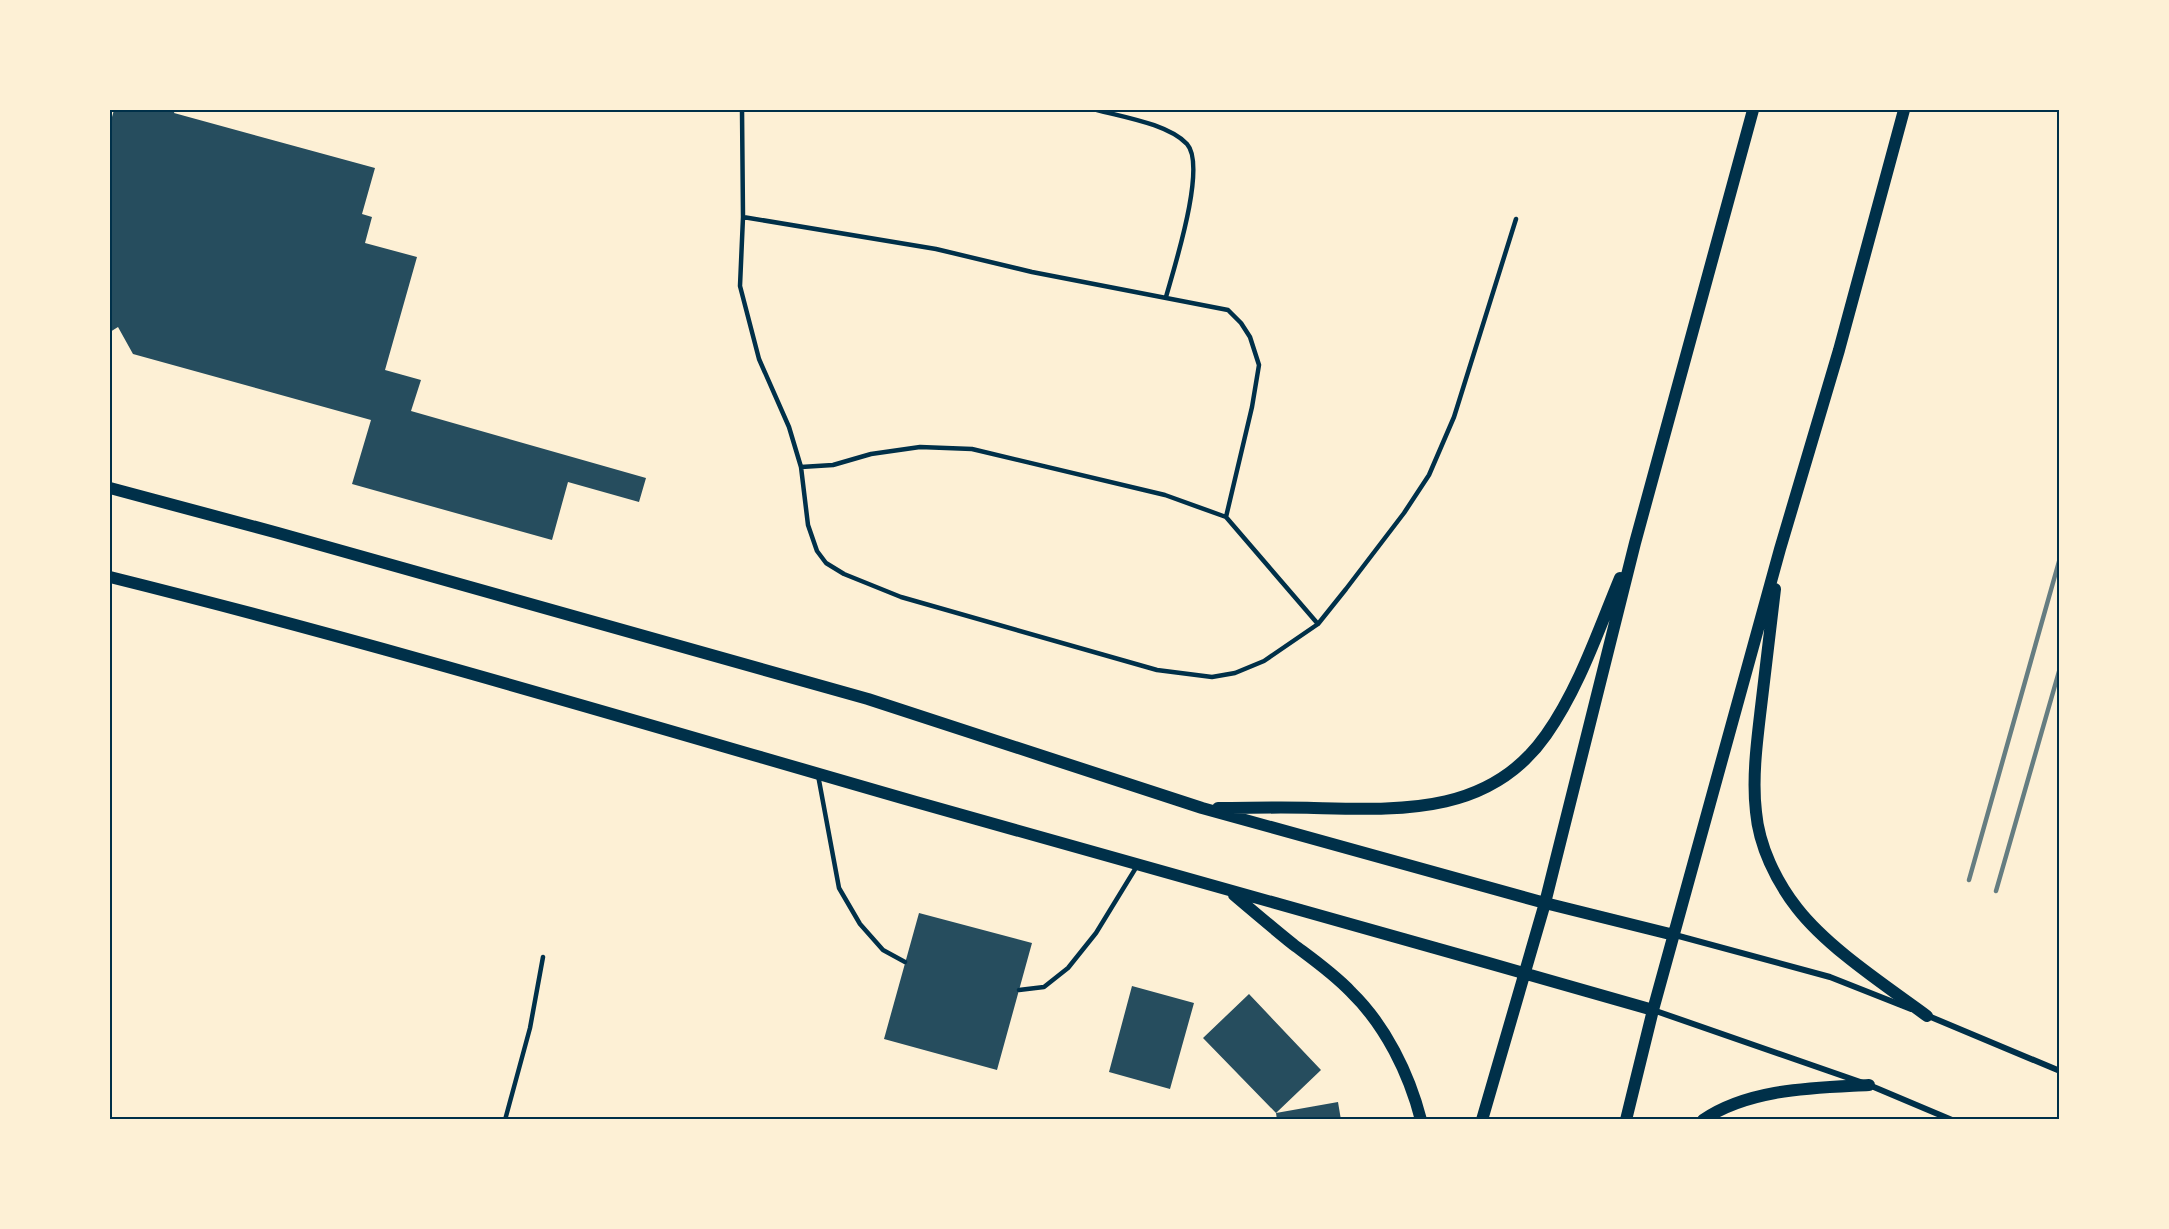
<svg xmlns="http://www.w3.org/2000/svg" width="2169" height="1229" font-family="'Alegreya Sans',sans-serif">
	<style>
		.building { fill: #264d5e }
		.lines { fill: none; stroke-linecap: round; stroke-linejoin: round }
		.service { stroke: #003049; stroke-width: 4.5 }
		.minor { stroke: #003049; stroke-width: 6 }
		.secondary { stroke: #003049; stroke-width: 12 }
		.rail { stroke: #657d81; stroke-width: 4.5 }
		.neatline { fill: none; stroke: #003049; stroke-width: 2 }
	</style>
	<rect width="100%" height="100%" fill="#fdf0d5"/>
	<!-- building -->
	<path class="building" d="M114,110h61l-1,3 201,55 -13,46 10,3 -7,26 52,14 -32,113 36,10 -10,31 235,67 -7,24 -71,-20 -16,58 -200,-56 19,-64 -238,-66 -15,-27 -8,5v-208z
		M919,913l113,30 -35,127 -113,-31z
		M1132,986l62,17 -24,86 -61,-17z
		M1249,994l72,76 -45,43 -73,-75z
		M1338,1102l3,18h-64l-1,-7z"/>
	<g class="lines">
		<!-- service -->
		<path class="service" d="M742,110l1,107 -3,69 19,73 30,68 12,40 7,58 9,26 9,12 18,11 57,23 256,73 55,7 23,-4 29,-12 54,-37 28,-35 58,-76 25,-38 25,-58 62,-198
			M1097,110c26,7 71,14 90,34 20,22 -13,124 -21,153
			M743,217l193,32 96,23 196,38 13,13 9,14 9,28 -7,42 -26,110
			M801,467l32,-2 38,-11 49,-7 52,2 193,46 61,22 92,107
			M818,775l21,113 21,36 23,26 22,12
			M1019,990l25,-3 24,-19 28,-35 41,-67
			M505,1120l25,-92 13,-71"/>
		<!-- minor -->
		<path class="minor" d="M1675,935l155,42 81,32
			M1653,1010l216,75 83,35
			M1926,1015l134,56"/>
		<!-- secondary -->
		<path class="secondary" d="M110,488l168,45 590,166 334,109 343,95 129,32
			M110,577c270,67 538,148 806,225 246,71 492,137 737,208
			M1775,589c-5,39 -9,79 -14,118 -4,34 -9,71 -5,105 3,34 20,69 41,96 31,40 88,77 130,108
			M1218,808c32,0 64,-1 96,0 87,2 176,7 232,-73 33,-47 52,-104 74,-157
			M1234,895c20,17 40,34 60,50 20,15 40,29 57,47 34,33 58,81 70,128
			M1482,1120l63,-217 90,-360 118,-433
			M1626,1120l27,-110 127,-461 59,-199 65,-240
			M1703,1120c47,-32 111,-32 166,-35"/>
		<!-- rail -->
		<path class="rail" d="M1969,880l91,-322
			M1996,891l64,-223"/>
	</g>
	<!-- border -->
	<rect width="2169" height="1229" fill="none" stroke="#fdf0d5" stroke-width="222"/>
	<rect x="111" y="111" width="1947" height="1007" class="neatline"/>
</svg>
